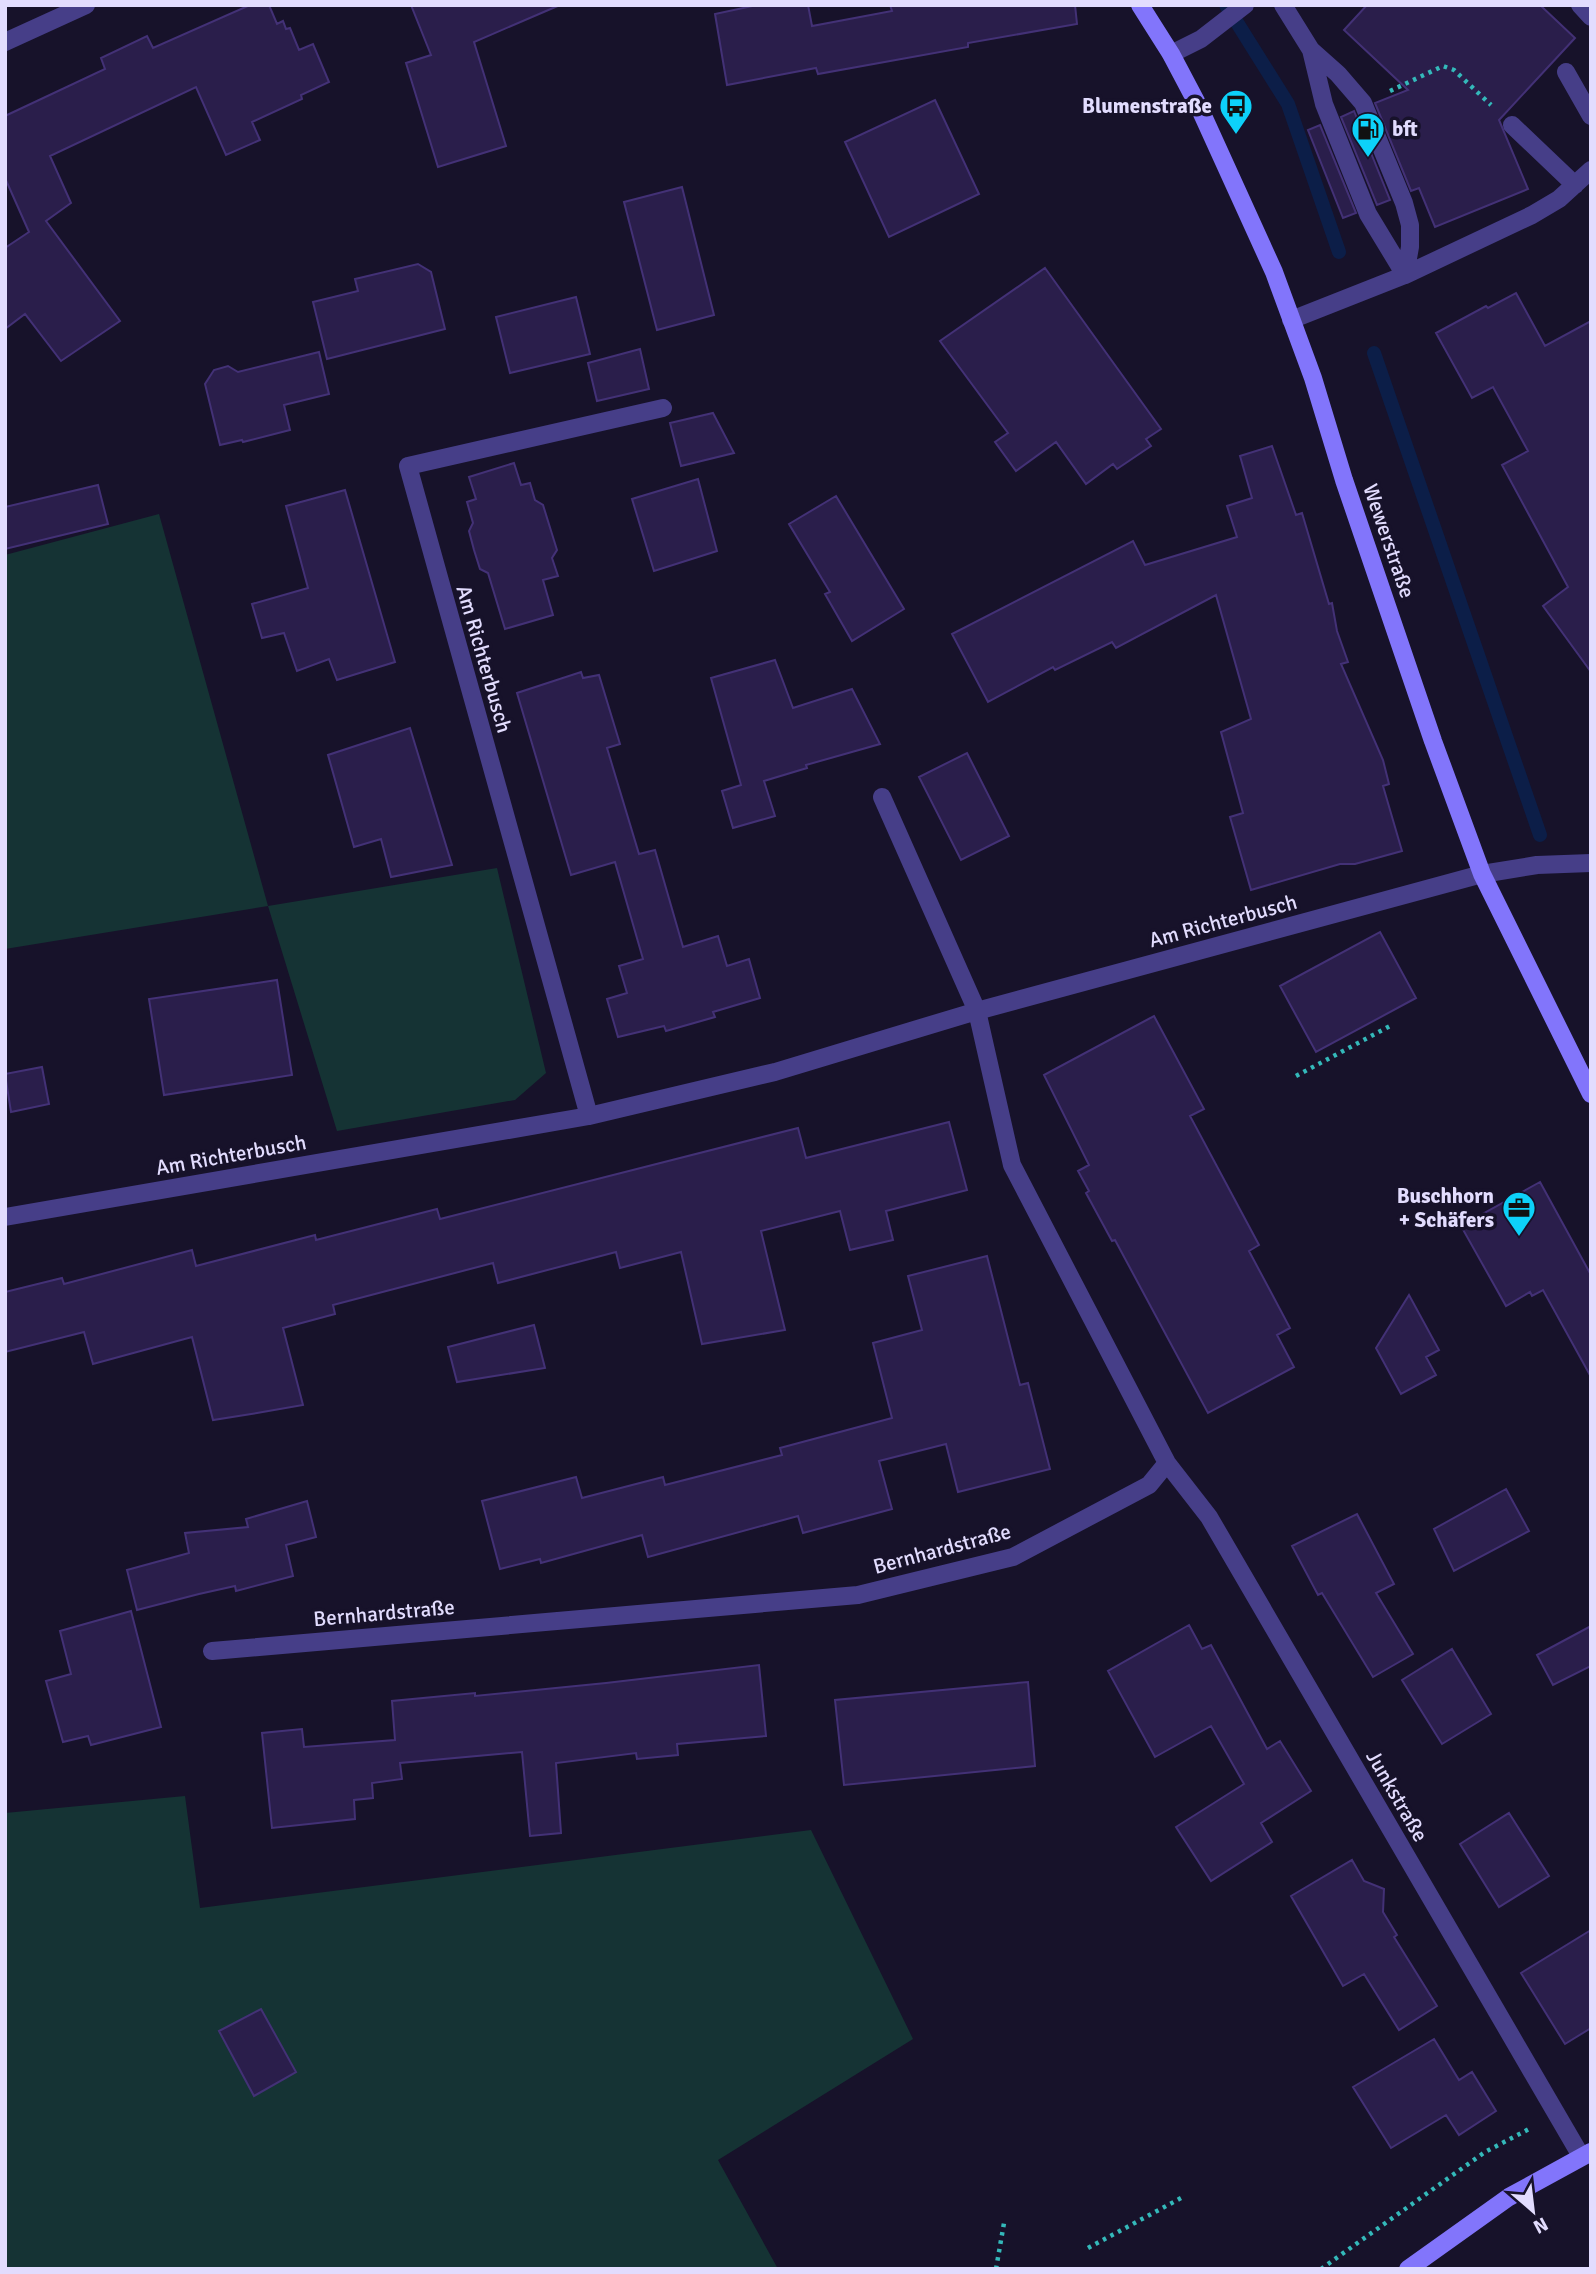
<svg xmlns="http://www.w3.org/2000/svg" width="1596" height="2274" font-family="Signika,sans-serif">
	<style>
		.green { fill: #153334 }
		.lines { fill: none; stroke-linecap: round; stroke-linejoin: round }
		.stream { stroke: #0c1e48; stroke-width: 14 }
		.building { fill: #2a1e4b; stroke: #433176; stroke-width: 2 }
		.path { stroke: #34b9ba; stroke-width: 4.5; stroke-dasharray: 3.5 5; stroke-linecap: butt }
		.service { stroke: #463e88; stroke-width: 18 }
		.minor { stroke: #463e88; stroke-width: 18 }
		.secondary { stroke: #8275fb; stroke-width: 18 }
		.labels { text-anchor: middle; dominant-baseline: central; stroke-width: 7; stroke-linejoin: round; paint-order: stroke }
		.poi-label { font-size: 21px; font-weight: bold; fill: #e2dcfe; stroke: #17122a; text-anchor: end }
		.street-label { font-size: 21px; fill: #e2dcfe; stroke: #17122a }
	</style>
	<rect width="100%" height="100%" fill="#17122a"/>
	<!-- green -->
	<path class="green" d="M159,514l109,392 229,-38 49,205 -31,27 -178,31 -69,-225 -263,43v-394z
		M185,1796l15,112 611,-78 102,209 -195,121 60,109h-773v-456z"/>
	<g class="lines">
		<!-- stream -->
		<path class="stream" d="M1226,5l62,99 51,148
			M1374,353l166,482"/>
	</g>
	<!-- building -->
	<path class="building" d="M250,5h19l8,19 6,-3 3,8 4,-1 9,22 14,-6 16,38 -28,13 1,4 -50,23 8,18 -34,15 -30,-68 -146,69 21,47 -25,18 74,100 -59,40 -36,-47 -20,15v-81l24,-16 -24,-54v-62l100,-47 -4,-11 46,-22 6,12z
		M411,5h149l-86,37 32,104 -68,21 -32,-104 25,-8z
		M757,5h51l4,21 80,-15 -2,-6h185l2,19 -109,19v4l-150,27 -2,-6 -89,17 -12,-71z
		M1367,5h173l35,33 -76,82 29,69 -93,38 -16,-39 -8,3 -36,-88 33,-13 -64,-60z
		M935,100l44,94 -90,43 -44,-95z
		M1354,111l36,89 -13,5 -36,-88z
		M1320,125l36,88 -13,5 -35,-88z
		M682,187l32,128 -57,15 -33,-128z
		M418,264l13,8 14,57 -118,30 -14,-57 45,-11 -3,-12z
		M1045,268l116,161 -15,10 5,7 -34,23 -4,-5 -27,20 -30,-42 -40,29 -21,-29 13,-9 -68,-92z
		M1516,293l29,53 46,-25v351l-48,-66 25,-19 -66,-122 26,-14 -35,-64 -21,11 -36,-65 50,-27 2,2z
		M576,297l14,57 -80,19 -14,-56z
		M640,349l9,40 -52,12 -9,-38z
		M319,352l10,42 -45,11 6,25 -47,12 -1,-2 -22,5 -15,-61 9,-14 14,-4 10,6z
		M713,413l21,40 -53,13 -11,-43z
		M1272,446l24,69 6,-2 27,91 3,-1 5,28 11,31 -7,2 42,96 6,24 -6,2 19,65 -47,13h-15l-89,26 -21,-73 13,-4 -22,-81 30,-13 -35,-124 -100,53 -4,-6 -57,28 -2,-3 -65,35 -36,-68 181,-93 12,24 92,-28 -10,-31 25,-8 -12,-42z
		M514,463l7,22 9,-2 5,17 8,5 14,45 -5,8 6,18 -15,4 10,35 -48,14 -17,-56 -8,-4 -6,-19 -5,-19 4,-8 -6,-21 9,-3 -7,-22z
		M698,479l19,72 -63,20 -22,-72z
		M98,485l10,39 -103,25v-42z
		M345,490l50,172 -58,18 -8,-21 -32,12 -13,-38 -22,5 -10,-34 56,-16 -22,-82z
		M836,496l68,113 -52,32 -27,-47 5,-2 -41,-68z
		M775,660l18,48 59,-19 28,55 -74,21 1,3 -43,13 11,35 -42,12 -11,-37 19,-6 -30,-107z
		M581,672l2,6 16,-3 21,69 -13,4 32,106 16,-4 28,97 35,-11 9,30 22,-7 11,39 -47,14 2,5 -49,14 -2,-5 -46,11 -11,-38 20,-6 -8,-27 24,-7 -28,-97 -44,13 -54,-182z
		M410,728l42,137 -61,12 -10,-38 -27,8 -26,-92z
		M967,753l42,83 -48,24 -42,-83z
		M1380,932l36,66 -100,54 -36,-66z
		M277,980l15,95 -128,20 -15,-96z
		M1154,1016l50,93 -14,7 69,129 -10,6 41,77 -13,7 17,32 -86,46 -93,-173 -3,1 -26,-48 3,-2 -11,-20 11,-6 -45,-90z
		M42,1067l7,37 -38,8 -6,-38z
		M949,1122l18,68 -81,21 7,29 -43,10 -10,-39 -79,20 24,99 -83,14 -21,-92 -61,16 -4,-16 -118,31 -5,-20 -160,42 2,9 -52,14 20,77 -46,8 -44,7 -21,-83 -99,27 -9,-32 -79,20v-60l57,-14 2,6 128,-34 4,16 119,-31 1,5 121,-31 3,10 358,-91 8,30z
		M1540,1182l51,93v102l-48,-87 -11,6 -2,-4 -24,14 -45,-80z
		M987,1256l33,129 8,-2 22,86 -92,23 -12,-48 -67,17 13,48 -89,24 -5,-17 -150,41 -6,-22 -101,28 -1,-4 -40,10 -18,-68 94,-24 6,21 81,-21 2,8 117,-30 -2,-7 112,-30 -19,-75 49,-13 -14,-54z
		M1409,1295l30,55 -13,7 10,18 -35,19 -25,-46z
		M534,1325l11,43 -88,14 -9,-35z
		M1506,1489l23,42 -75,40 -20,-42z
		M307,1501l9,36 -30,8 7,31 -57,15 -1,-5 -36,8 -62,16 -10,-40 62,-17 -4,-20 63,-6 -2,-8z
		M1357,1514l37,70 -18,9 37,61 -40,23 -51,-84 -4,2 -26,-49z
		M131,1611l30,116 -70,18 -3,-9 -25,6 -17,-61 25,-7 -11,-43z
		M1189,1625l13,24 9,-4 56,104 13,-8 31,50 -50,32 11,19 -61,39 -35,-54 68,-43 -33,-58 -56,31 -47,-86z
		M1591,1626v40l-38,19 -16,-30z
		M1452,1649l39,65 -49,30 -40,-64z
		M759,1665l7,71 -89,8 1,11 -41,4 -1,-6 -80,10 5,70 -31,3 -8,-84 -122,11 2,16 -30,4 1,15 -19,2 1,19 -83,9 -10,-95 40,-4 2,18 91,-7 -3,-39 83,-8v3l131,-13z
		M1028,1682l7,84 -191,19 -9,-85z
		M1509,1813l40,63 -50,31 -39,-63z
		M1352,1860l12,21 20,8 -1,23 14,23 -3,2 43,69 -38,24 -35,-56 -21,12 -52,-90z
		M1591,1930v98l-26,16 -44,-71z
		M261,2009l35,63 -42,24 -35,-65z
		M1434,2039l25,41 13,-8 24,39 -37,24 -13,-20 -55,33 -38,-61z"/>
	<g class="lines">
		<!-- path -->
		<path class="path" d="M1390,91l53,-25 11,4 37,35
			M1296,1076l94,-50
			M1088,2248l95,-51
			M996,2269l8,-46
			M1321,2269l164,-117 44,-23"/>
		<!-- service -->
		<path class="service" d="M1283,5l28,45 27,24 25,29 41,100 6,22v22l-5,28 -114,45
			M1311,50l13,54 44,110 37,61 127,-60 27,-16 32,-29
			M1566,72l25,44
			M1512,125l63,60"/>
		<!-- minor -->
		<path class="minor" d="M1580,5l11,12
			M5,42l81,-37
			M1171,54l30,-15 44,-34
			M882,797l95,214 35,154 155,298 42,54 372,639
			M589,1116l-181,-650 255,-58
			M5,1217l584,-101 186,-44 202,-61 505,-137 55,-9 54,-2
			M212,1651l646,-56 155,-38 136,-72 18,-22"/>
		<!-- secondary -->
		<path class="secondary" d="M1140,5l31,49 28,53 75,165 39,106 31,102 89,261 49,133 109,220
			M1408,2269l101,-72 82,-45"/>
	</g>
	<!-- icons -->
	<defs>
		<symbol id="bus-pin" viewBox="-11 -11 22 30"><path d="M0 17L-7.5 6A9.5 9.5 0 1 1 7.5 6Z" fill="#0dd1f9" stroke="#17122a"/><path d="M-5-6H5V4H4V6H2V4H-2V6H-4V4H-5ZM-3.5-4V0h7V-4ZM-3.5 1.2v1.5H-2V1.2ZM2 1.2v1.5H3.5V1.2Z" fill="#111"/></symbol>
		<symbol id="fuel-pin" viewBox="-11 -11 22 30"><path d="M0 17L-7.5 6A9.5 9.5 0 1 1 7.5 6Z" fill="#0dd1f9" stroke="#17122a"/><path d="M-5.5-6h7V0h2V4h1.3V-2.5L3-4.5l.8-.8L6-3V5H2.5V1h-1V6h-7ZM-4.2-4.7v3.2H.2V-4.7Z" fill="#111"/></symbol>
		<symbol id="office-pin" viewBox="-11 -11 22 30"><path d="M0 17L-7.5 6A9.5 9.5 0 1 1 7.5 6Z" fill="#0dd1f9" stroke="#17122a"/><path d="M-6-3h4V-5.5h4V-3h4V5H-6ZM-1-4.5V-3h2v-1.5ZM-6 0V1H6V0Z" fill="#111"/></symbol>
	</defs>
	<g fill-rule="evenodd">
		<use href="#bus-pin" x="1217" y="87" width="38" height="52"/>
		<use href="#fuel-pin" x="1349" y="110" width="38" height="52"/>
		<use href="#office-pin" x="1500" y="1189" width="38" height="52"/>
	</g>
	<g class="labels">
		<!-- poi labels -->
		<g class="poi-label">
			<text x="1212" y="106">Blumenstraße</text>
			<text x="1392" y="129" text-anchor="start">bft</text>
			<text x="1494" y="1196">Buschhorn<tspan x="1494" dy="24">+ Schäfers</tspan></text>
		</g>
		<!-- street labels -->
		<g class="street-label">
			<text transform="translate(1389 541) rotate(71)">Wewerstraße</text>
			<text transform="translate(484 659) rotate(74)">Am Richterbusch</text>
			<text transform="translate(1223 921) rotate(-15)">Am Richterbusch</text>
			<text transform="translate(231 1155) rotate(-10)">Am Richterbusch</text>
			<text transform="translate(942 1549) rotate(-15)">Bernhardstraße</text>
			<text transform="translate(384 1613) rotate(-5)">Bernhardstraße</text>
			<text transform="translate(1397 1796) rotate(60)">Junkstraße</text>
		</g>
	</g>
	<!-- border -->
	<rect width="1596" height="2274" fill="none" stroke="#e2dcfe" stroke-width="14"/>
	<!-- north arrow -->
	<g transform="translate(1533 2211) rotate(152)" stroke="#17122a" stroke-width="5" paint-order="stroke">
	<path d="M0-5L12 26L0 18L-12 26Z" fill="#e2dcfe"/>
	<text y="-10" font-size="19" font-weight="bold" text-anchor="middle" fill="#e2dcfe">N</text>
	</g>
</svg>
